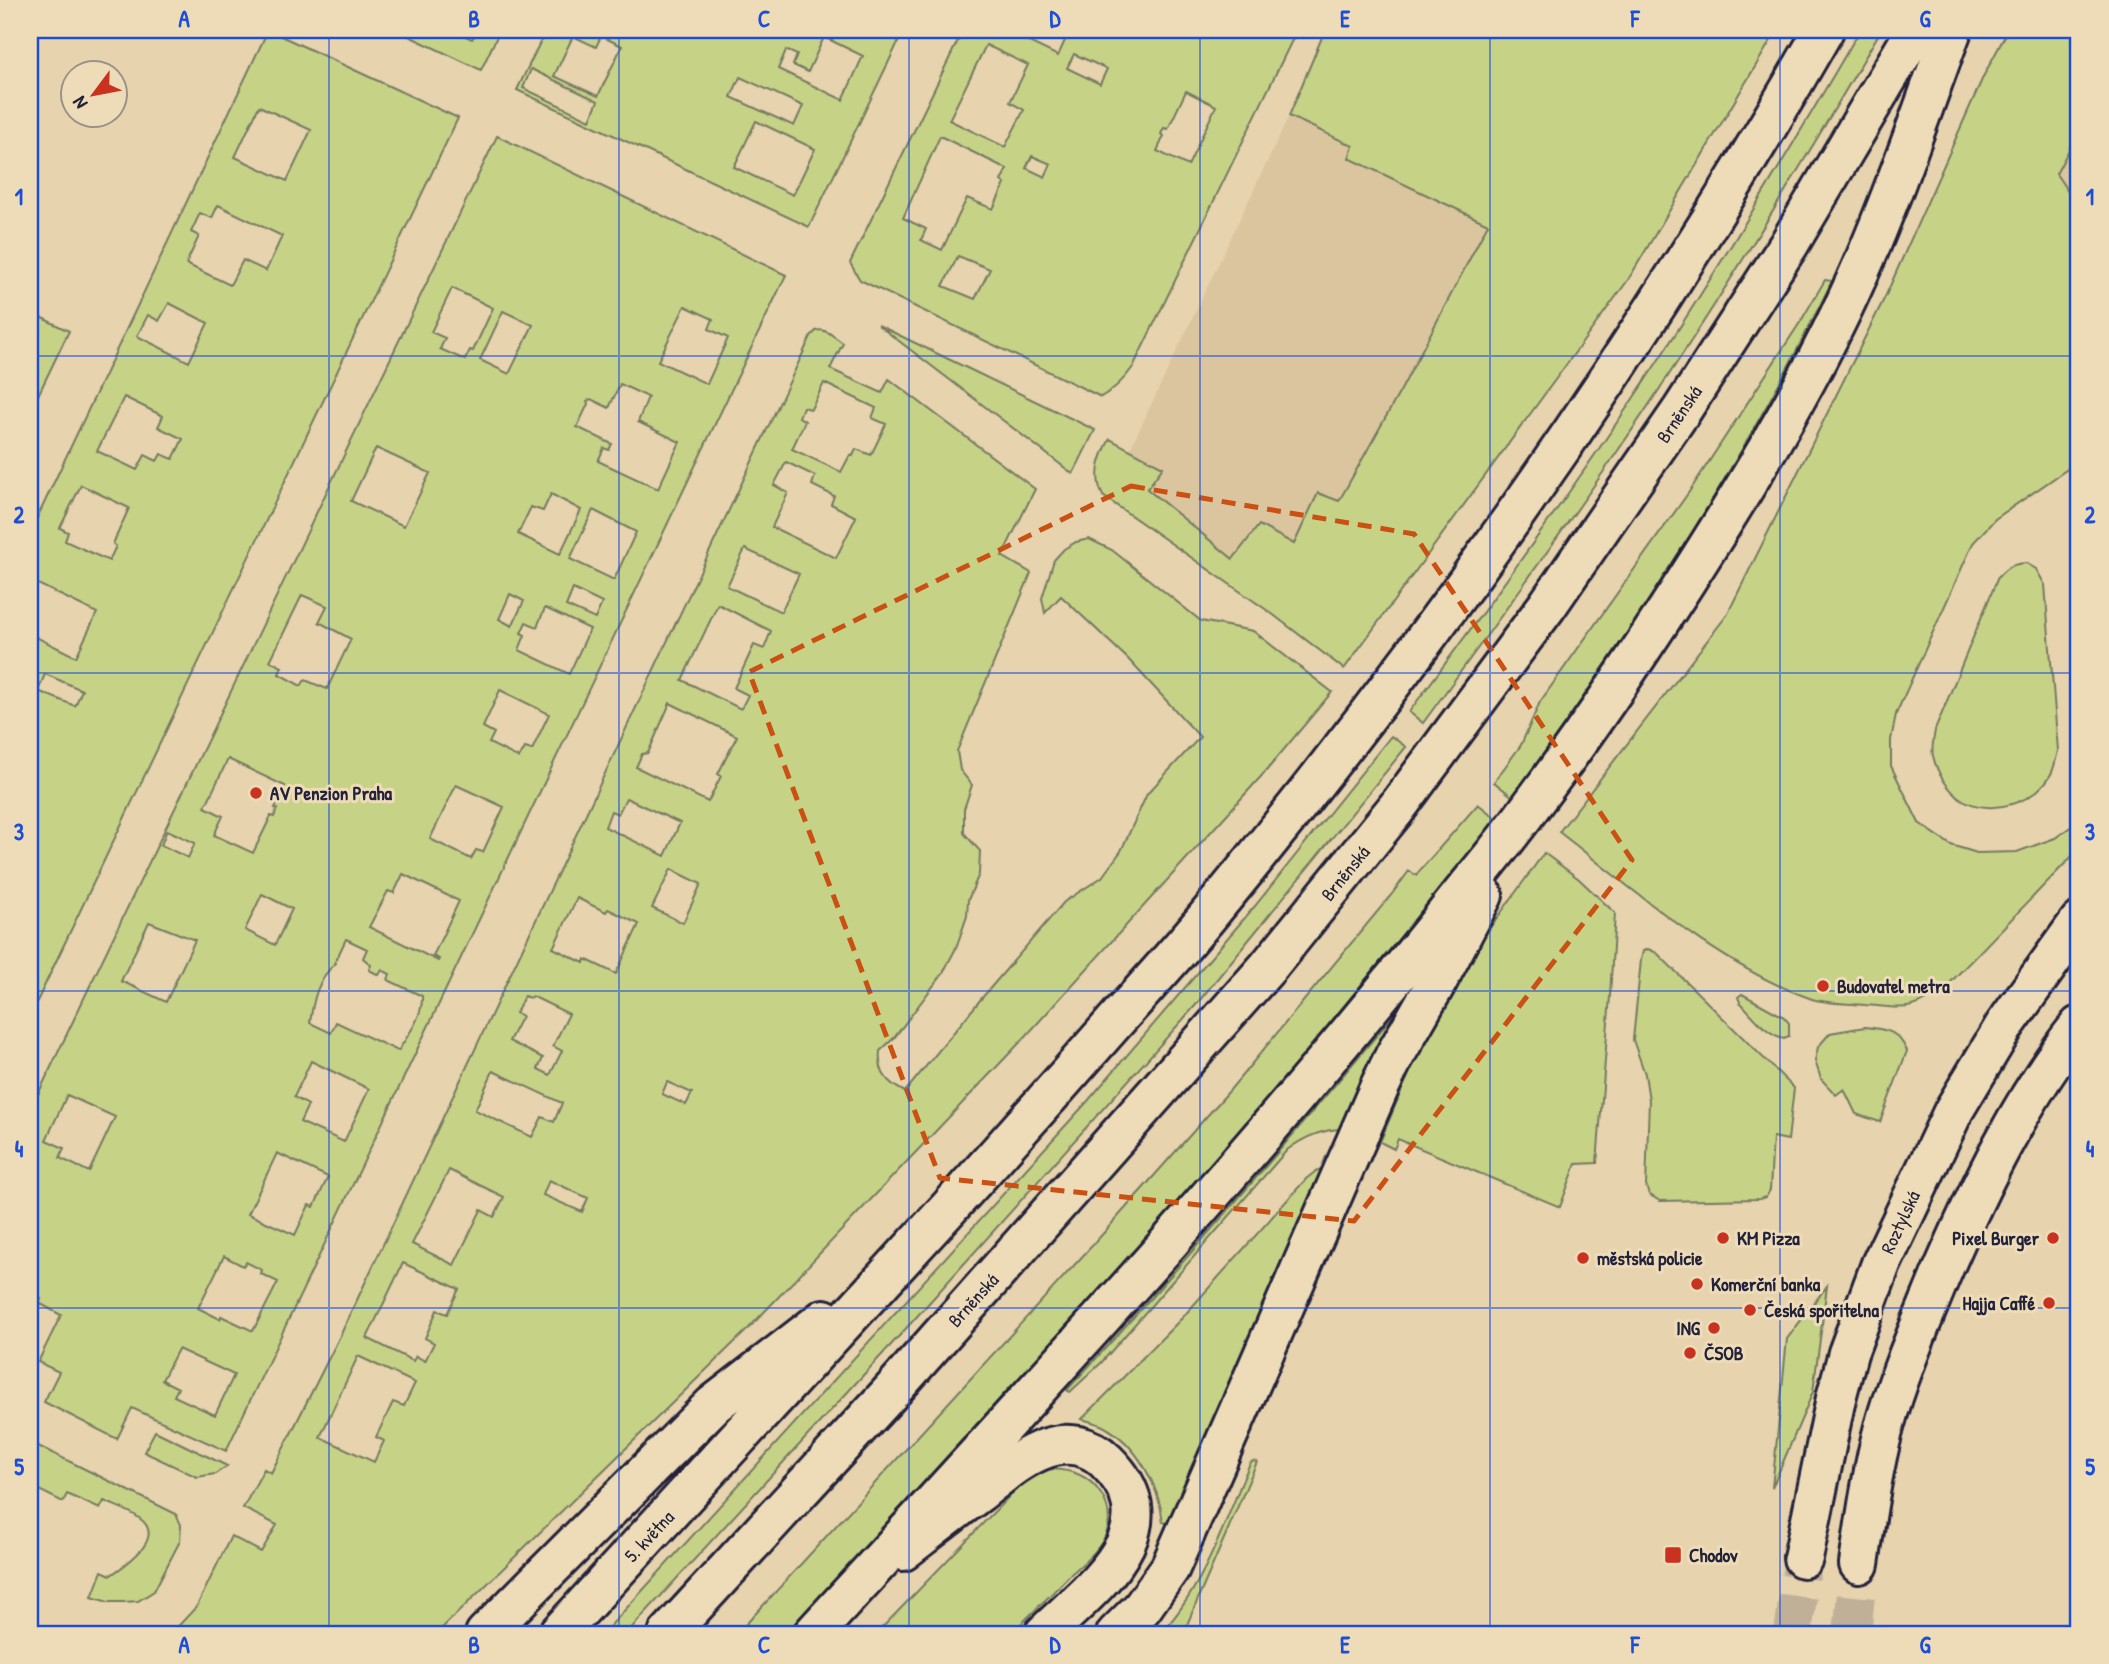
<svg xmlns="http://www.w3.org/2000/svg" width="2109" height="1664" font-family="'Patrick Hand',sans-serif">
	<style>
		.built { fill: #dac59e }
		.green { fill: #c6d387; stroke: #747a61; stroke-width: 2; fill-rule: evenodd }
		.lines { fill: none; stroke-linecap: round; stroke-linejoin: round }
		.major-tunnel { stroke: #c0b097; stroke-width: 38; stroke-dasharray: 38 19; stroke-linecap: butt }
		.major-casing { stroke: #22223b; stroke-width: 44 }
		.highway-casing { stroke: #22223b; stroke-width: 44 }
		.major { stroke: #eedcb9; stroke-width: 38 }
		.highway { stroke: #eedcb9; stroke-width: 38 }
		.marked { fill: none; stroke: #ca5113; stroke-width: 5; stroke-dasharray: 14 9; stroke-linejoin: round }
		.grid { fill: none; stroke: #1d4ed8; stroke-width: 2; stroke-opacity: 0.55 }
		.poi-dot { fill: #c8321e; stroke: #eedcb9; stroke-width: 2.5 }
		.labels { text-anchor: middle; dominant-baseline: central; stroke-width: 6; stroke-linejoin: round; paint-order: stroke }
		.street-label { font-size: 19px; fill: #22223b; stroke: #eedcb9 }
		.poi-label { font-size: 19px; font-weight: bold; fill: #22223b; stroke: #eedcb9; text-anchor: start }
		.neatline { fill: none; stroke: #1d4ed8; stroke-width: 2.5 }
		.grid-label { font-size: 23px; text-anchor: middle; font-weight: bold; fill: #1d4ed8 }
	</style>
	<rect width="100%" height="100%" fill="#e7d3ae"/>
	<filter id="ink" filterUnits="userSpaceOnUse"><feTurbulence type="fractalNoise" baseFrequency=".0143" numOctaves="2"/><feDisplacementMap in="SourceGraphic" scale="14" xChannelSelector="R" yChannelSelector="G"/><feConvolveMatrix kernelMatrix="1 2 1 2 8 2 1 2 1" color-interpolation-filters="sRGB"/></filter>
	<g filter="url(#ink)">
		<!-- built -->
		<path class="built" d="M1289,116l65,30 -5,12 139,65 -86,165 -63,114 -21,-9 -24,52 -61,14 -87,-70 16,-23 -32,-17z
			M2079,131v77l-24,-34z"/>
		<!-- green -->
		<path class="green" d="M268,30l190,88 -428,898v-304l7,-16 -7,-3v-59l46,23 21,-44 -63,-31 -4,7v-56zM259,106l52,24 -24,51 -52,-24zM218,205l64,31 -16,35 -23,-11 -13,25 -44,-21 13,-28 -8,-4 9,-19 12,5zM169,303l39,20 -19,39 -52,-26 11,-21 11,6zM124,397l39,19 -5,11 25,12 -10,20 -12,-5 -4,7 -12,-6 -8,15 -40,-19zM81,485l48,23 -16,36 3,2 -7,15 -44,-20 3,-9 -8,-4zM45,674l37,16 -7,16 -37,-15z
			M396,30h57l19,9 7,-9h21l-19,40z
			M546,30h358l-95,197 -292,-137zM601,36l21,10 -24,50 -44,-20 19,-40 23,11zM824,37l39,19 -20,44 -65,-31 8,-19 11,5 -4,10 15,7zM531,69l67,32 -8,19 -67,-32zM740,77l63,29 -9,20 -63,-29zM756,121l59,28 -22,46 -59,-28z
			M963,30h41l54,26 9,-20 -9,-6h239l-164,337c-9,13 -18,22 -32,30l-241,-117 -10,-17zM986,45l42,20 -18,37 14,8 -19,37 -56,-27zM1074,54l33,15 -7,15 -33,-16zM1186,91l30,15 -28,60 -31,-15 7,-15 -3,-2 3,-6 4,1zM940,136l67,33 -6,12 4,3 -12,25 -26,-11 -25,52 -21,-10 5,-11 -23,-11zM1032,156l19,8 -6,13 -19,-9zM958,256l32,13 -15,30 -32,-13z
			M1325,30h452l-149,250 -284,389 -73,-56 -168,-117c-10,-20 -3,-39 7,-57l53,28 -16,22 86,70 26,-34 35,19 24,-51 21,8 63,-113 86,-164 -139,-66 4,-12 -64,-30z
			M1860,30h21c-83,143 -170,285 -264,422 -62,91 -128,181 -194,271l-14,-11c84,-112 166,-225 243,-342 73,-111 141,-225 208,-340z
			M2008,30h71v101l-23,43 23,34v253l-84,58 -22,24 -77,171 -5,26v26l28,57 32,22 26,8 40,-1 38,-14 24,-17v28l-134,139c-33,25 -40,20 -80,17 -16,-2 -37,-1 -53,-6 -90,-31 -178,-109 -253,-167l168,-217 159,-320 98,-220z
			M497,136l289,139 -560,1176 -94,-43 -15,31 -73,-37 15,-30 -21,-10 23,-47 -22,-12 2,-4 -11,-6v-182zM452,288l41,20 -20,43 -3,-1 -5,10 -25,-11 5,-11 -14,-6zM685,306l28,13 -4,10 19,9 -21,46 -49,-23zM503,311l30,14 -24,49 -29,-14zM620,384l28,13 -10,25 42,20 -22,47 -60,-28 6,-13 5,2 3,-6 -35,-17 11,-23 -1,-3 4,-2 18,9zM376,448l54,25 -26,53 -53,-25zM551,494l30,16 -21,44 -42,-20 13,-27 12,4zM593,510l43,22 -22,48 -44,-21zM573,589l29,14 -7,16 -29,-13zM510,594l14,7 -12,25 -13,-7zM302,595l25,11 -8,16 32,17 -24,50 -22,-9 -4,6 -22,-12 3,-7 -12,-6zM545,608l45,21 -21,45 -50,-24 6,-15 -4,-2 5,-11 11,5zM500,690l49,24 -17,36 -7,-2 -6,10 -30,-15 5,-10 -11,-6zM228,759l57,27 -10,22 2,1 -3,8 -3,-1 -18,37 -39,-18 9,-19 -18,-9zM456,785l48,22 -21,45 -7,-2 -5,9 -41,-20zM167,830l28,13 -7,15 -27,-13zM403,874l56,27 -26,55 6,3 -1,2 -69,-34 19,-36 6,2zM262,894l30,15 -17,36 -30,-15zM149,922l46,18 -29,62 -45,-21zM346,939l21,10 -4,9 8,7 -2,5 10,5 3,-5 8,4 -2,6 34,16c1,21 -14,39 -24,55l-62,-29 -5,11 -21,-10c3,-22 7,-44 26,-60l-1,-1zM311,1061l58,28 -25,53 -44,-20 8,-17 -14,-8zM67,1095l48,22 -26,55 -29,-14 4,-10 -18,-8zM277,1153l51,24 -14,30 -5,-2 -14,30 -47,-21zM224,1256l19,10 3,-4 16,8 -1,4 17,8 -25,49 -32,-15 -1,3 -22,-11zM178,1349l56,26 -19,40 -41,-19 4,-8 -16,-8z
			M1825,280l7,1c-89,183 -201,352 -319,516l-19,-15 27,-37 19,-43 149,-210 112,-171z
			M30,312l39,19 -39,81v-59l2,-5 -2,-1z
			M878,325l217,105 -22,44z
			M822,330l7,3 14,10 -13,26 52,24 7,-14 146,110 -33,67 29,17 -74,178 3,19 12,15 -8,24v24l16,18 -1,23 -11,26 -1,16 -11,32 -13,25 -49,65 -14,13c-2,22 7,32 25,41l76,-93 83,-97 38,-25 19,-26 26,-57 53,-57 -72,-78 -67,-63 -16,17 -3,-15 12,-38 10,-11 12,-7 13,-3 23,11 89,71 52,10 79,61 -66,79 -240,265 -278,293 -312,305h-265l26,-28 34,-70 30,16 16,-27 -34,-17 21,-39 7,4 69,-137 471,-1000 5,-5zM824,383l52,25 -4,10 14,6 -15,31 -15,-6 -3,7 -3,-1 -9,17 -49,-23 13,-28 -6,-4 4,-10 8,2zM786,462l29,14 -3,9 22,11 -3,8 25,13 -20,41 -64,-31 16,-34 -14,-8zM745,549l54,25 -18,38 -54,-26zM718,604l53,27 -7,18 -10,-4 -20,43 14,7 -7,14 -59,-29zM670,703l67,33 -19,38 3,2 -13,26 -72,-35 6,-13 6,-1zM626,798l54,25 -15,33 -60,-29 6,-16 7,3zM671,869l30,15 -18,39 -31,-15zM577,898l29,14 2,-3 31,15 -23,50 -31,-15 -1,4 -31,-15zM524,996l6,2 2,-2 37,18 -16,32 9,5 -12,24 -12,-6 5,-11 -34,-17 13,-25 -6,-3zM493,1071l69,32 -8,19 -12,-5 -10,20 -57,-27zM667,1082l25,11 -6,12 -24,-11zM449,1170l55,27 -10,20 -13,-7 -27,55 -42,-21zM549,1180l39,18 -6,14 -39,-17zM403,1263l56,26 -12,25 -10,-4 -12,28 9,5 -9,18 -9,-5 -3,5 -46,-23zM358,1356l57,27 -11,23 -11,-4 -17,35 8,4 -10,21 -54,-25z
			M2026,563l10,6 9,16 13,166c-2,7 -3,14 -6,21 -14,30 -60,45 -89,28 -15,-9 -26,-27 -30,-44 -2,-8 1,-18 2,-26l63,-153c9,-10 14,-13 28,-14z
			M1391,736l15,11 -211,259 -284,317 -285,311h-23l484,-532 168,-196z
			M1478,804l19,15 -194,237 -162,188 -356,390h-48l363,-397 130,-147 162,-196 17,-23 7,4z
			M1544,853l35,26 36,34 -5,83 -13,167 -21,1 -16,43 -162,-68 -4,10 -14,-7 35,-84 57,-105z
			M1648,949l9,4 137,135 -6,52 -15,-3 -3,53 -4,7 -7,2 -99,2 -10,-6 -4,-8 3,-87 -4,-26 -12,-34 8,-80 2,-9z
			M1413,992l-65,137c-23,-1 -43,7 -61,21l-186,213 -31,29 -3,-2c120,-129 233,-263 346,-398z
			M1742,994l42,23 5,6v13l-5,2c-18,-3 -32,-24 -44,-36l-2,-5z
			M1865,1027c21,3 32,2 42,24l-27,71 -24,-8 -12,-25 -8,6 -15,-16 -6,-18 3,-14 12,-14z
			M1325,1167l-148,359 -14,-4c-4,-37 -26,-78 -60,-96 -6,-3 -14,-5 -21,-7l100,-101 124,-139 10,-8z
			M1827,1286l-14,106 -41,96 15,-149z
			M155,1431l72,35 -12,8 -18,3 -53,-25z
			M30,1442l146,72 5,11 -1,16 -26,50 -16,10 -14,1h-16l-16,-5 10,-26 9,4c16,-11 56,-38 28,-57 -10,-8 -24,-12 -35,-17l-4,8 -33,-15 -4,8 -32,-16 -1,2z
			M1253,1461l4,1 -74,172h-23c44,-46 65,-113 90,-171z
			M1051,1469c21,1 38,6 50,25 7,10 10,25 6,37 -5,18 -25,33 -38,45 -19,20 -39,39 -58,58h-135l147,-152 13,-9z"/>
		<g class="lines">
			<!-- major-tunnel -->
			<path class="major-tunnel" d="M1793,1634l10,-76
				M1852,1634l7,-70"/>
			<defs>
				<path id="major" d="M903,1551c26,-20 51,-40 77,-59 21,-17 41,-35 67,-44 21,-7 43,-3 59,13 70,68 -15,127 -62,173
					M1803,1558l33,-160 12,-45 33,-89 73,-154 51,-85 74,-103
					M1859,1564c7,-46 13,-92 25,-137 14,-51 36,-101 56,-150 38,-88 80,-176 139,-251
					M1116,1634l26,-26 28,-40 74,-169"/>
				<path id="highway" d="M1244,1399l136,-313 14,-29 43,-75 46,-87
					M485,1634l228,-229 111,-86
					M558,1634c130,-141 260,-283 390,-425 57,-63 114,-127 171,-192 30,-33 60,-66 88,-100 230,-278 438,-574 617,-887
					M668,1634l221,-240 379,-427 128,-158 151,-203 135,-196 106,-164 128,-216
					M813,1634c220,-240 442,-478 644,-734 25,-31 51,-62 74,-94 54,-72 104,-146 153,-222 57,-89 113,-180 159,-276 43,-90 74,-185 109,-278"/>
			</defs>
			<!-- major casing -->
			<use href="#major" class="major-casing"/>
			<!-- highway casing -->
			<use href="#highway" class="highway-casing"/>
			<!-- major -->
			<use href="#major" class="major"/>
			<!-- highway -->
			<use href="#highway" class="highway"/>
		</g>
	</g>
	<!-- marked area -->
	<path class="marked" d="M1131,486l283,48 218,326 -278,361 -414,-43 -191,-506z"/>
	<!-- grid -->
	<path class="grid" d="M329,30v1604M619,30v1604M909,30v1604M1200,30v1604M1490,30v1604M1780,30v1604M30,356h2049M30,673h2049M30,991h2049M30,1308h2049"/>
	<!-- markers -->
	<g class="poi-dot">
		<circle cx="256" cy="793" r="7"/>
		<circle cx="1823" cy="986" r="7"/>
		<circle cx="1723" cy="1238" r="7"/>
		<circle cx="2053" cy="1238" r="7"/>
		<circle cx="1583" cy="1258" r="7"/>
		<circle cx="1697" cy="1284" r="7"/>
		<circle cx="2049" cy="1303" r="7"/>
		<circle cx="1750" cy="1310" r="7"/>
		<circle cx="1714" cy="1328" r="7"/>
		<circle cx="1690" cy="1353" r="7"/>
		<rect x="1664" y="1546" width="18" height="18" rx="3.5"/>
	</g>
	<g class="labels">
		<!-- street labels -->
		<g class="street-label">
			<text transform="translate(1679 414) rotate(-56)">Brněnská</text>
			<text transform="translate(1345 873) rotate(-51)">Brněnská</text>
			<text transform="translate(1900 1222) rotate(-65)">Roztylská</text>
			<text transform="translate(973 1300) rotate(-48)">Brněnská</text>
			<text transform="translate(649 1536) rotate(-47)">5. května</text>
		</g>
		<!-- poi labels -->
		<g class="poi-label">
			<text x="270" y="793">AV Penzion Praha</text>
			<text x="1837" y="986">Budovatel metra</text>
			<text x="1737" y="1238">KM Pizza</text>
			<text x="2039" y="1238" text-anchor="end">Pixel Burger</text>
			<text x="1597" y="1258">městská policie</text>
			<text x="1711" y="1284">Komerční banka</text>
			<text x="2035" y="1303" text-anchor="end">Hajja Caffé</text>
			<text x="1764" y="1310">Česká spořitelna</text>
			<text x="1700" y="1328" text-anchor="end">ING</text>
			<text x="1704" y="1353">ČSOB</text>
			<text x="1689" y="1555">Chodov</text>
		</g>
	</g>
	<!-- margin -->
	<rect width="2109" height="1664" fill="none" stroke="#eedcb9" stroke-width="77"/>
	<!-- north arrow -->
	<g transform="translate(94 94) rotate(238)"><circle r="33" fill="#eedcb9" stroke="#9c9287" stroke-width="2"/>
	<path d="M0-5L12 26L0 18L-12 26Z" fill="#c8321e"/>
	<text y="-10" font-size="19" font-weight="bold" text-anchor="middle" fill="#22223b">N</text>
	</g>
	<rect x="38" y="38" width="2032" height="1588" class="neatline"/>
	<g class="grid-label">
		<text x="184" y="27">A</text>
		<text x="474" y="27">B</text>
		<text x="764" y="27">C</text>
		<text x="1055" y="27">D</text>
		<text x="1345" y="27">E</text>
		<text x="1635" y="27">F</text>
		<text x="1925" y="27">G</text>
		<text x="19" y="205">1</text>
		<text x="2090" y="205">1</text>
		<text x="19" y="523">2</text>
		<text x="2090" y="523">2</text>
		<text x="19" y="840">3</text>
		<text x="2090" y="840">3</text>
		<text x="19" y="1157">4</text>
		<text x="2090" y="1157">4</text>
		<text x="19" y="1475">5</text>
		<text x="2090" y="1475">5</text>
		<text x="184" y="1653">A</text>
		<text x="474" y="1653">B</text>
		<text x="764" y="1653">C</text>
		<text x="1055" y="1653">D</text>
		<text x="1345" y="1653">E</text>
		<text x="1635" y="1653">F</text>
		<text x="1925" y="1653">G</text>
	</g>
</svg>
